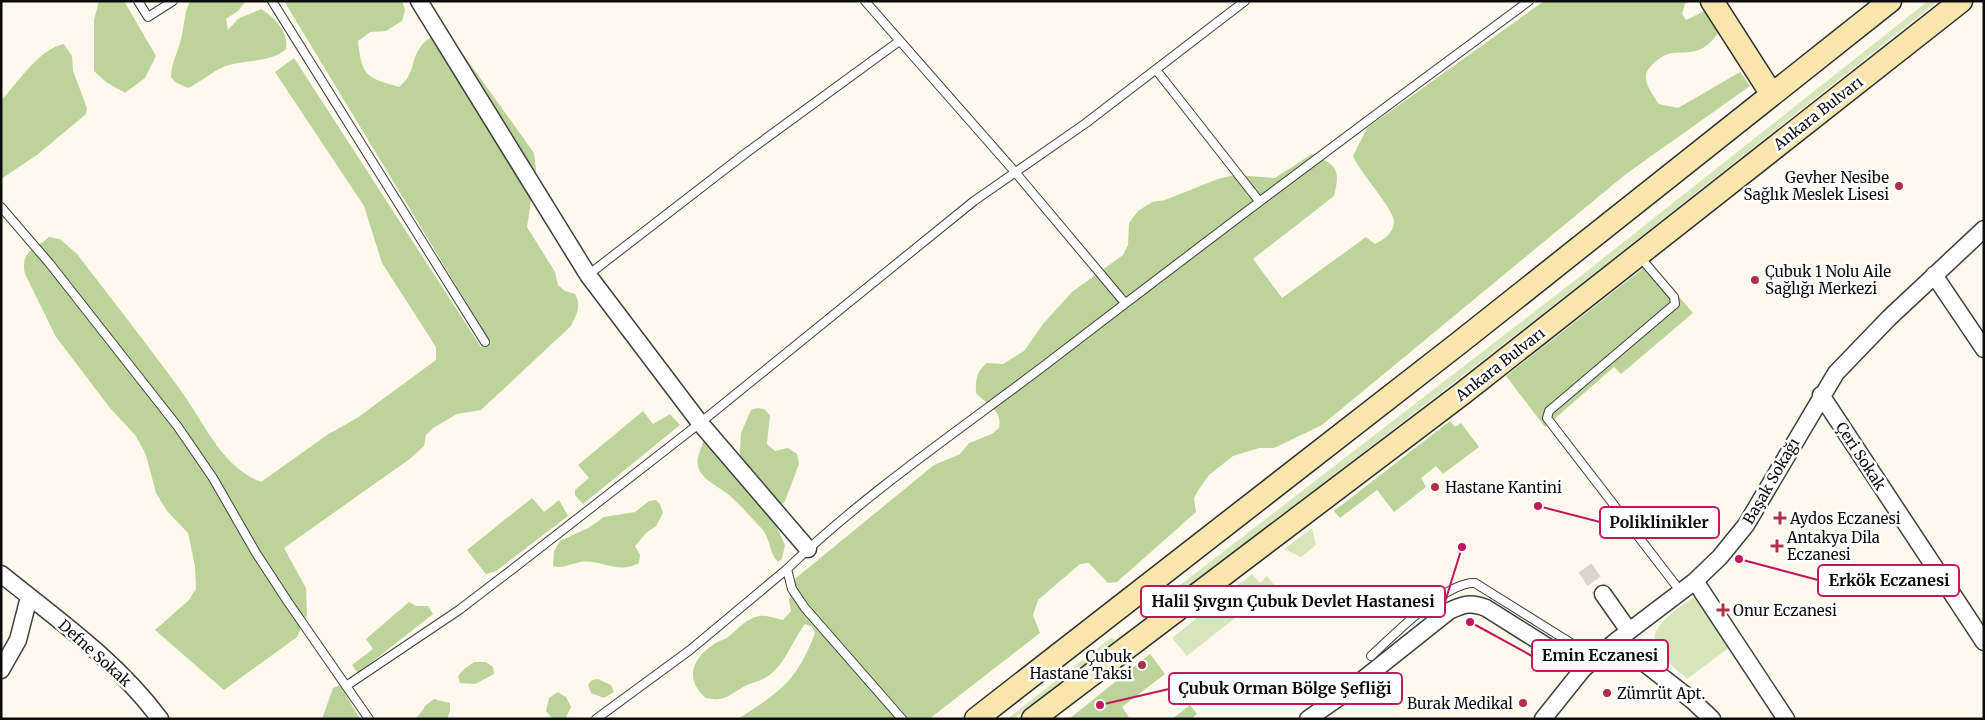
<svg xmlns="http://www.w3.org/2000/svg" width="1985" height="720" font-family="Merriweather,serif">
	<style>
		.green { fill: #d6e5ba }
		.forest { fill: #bcd49a }
		.lines { fill: none; stroke-linecap: round; stroke-linejoin: round }
		.street-tunnel { stroke: #dad5cb; stroke-width: 16; stroke-dasharray: 16 8; stroke-linecap: butt }
		.lane-casing { stroke: #3f3f3f; stroke-width: 10 }
		.street-casing { stroke: #3f3f3f; stroke-width: 19 }
		.secondary-casing { stroke: #2e2e2e; stroke-width: 25 }
		.lane { stroke: #fff; stroke-width: 8 }
		.street { stroke: #fff; stroke-width: 16 }
		.secondary { stroke: #f8e6ad; stroke-width: 22 }
		.poi-dot { fill: #b13047; stroke: #fff; stroke-width: 2 }
		.labels { text-anchor: middle; dominant-baseline: central; stroke-width: 5; stroke-linejoin: round; paint-order: stroke }
		.street-label { font-size: 15px; fill: #0c0c0c; stroke: #fff }
		.poi-label { font-size: 15px; fill: #0c0c0c; stroke: #fff; text-anchor: start }
		.leader { fill: none; stroke: #c2185b; stroke-width: 2 }
		.callout-dot { fill: #c2185b; stroke: #fff; stroke-width: 2 }
		.callout { fill: #fff; stroke: #c2185b; stroke-width: 2 }
		.callout-label { font-size: 16px; text-anchor: middle; font-weight: bold; fill: #0c0c0c }
	</style>
	<rect width="100%" height="100%" fill="#fef8ed"/>
	<!-- green -->
	<path class="green" d="M1928,1h10l-352,279 -419,324 -5,-5 415,-320z
		M1312,528l4,17 -15,12 -17,-8z
		M1252,574l8,9 7,-7 8,10 -88,70 -15,-18z
		M1695,596l35,51 -43,32c-10,-9 -23,-20 -30,-31 -13,-21 25,-41 38,-52z
		M1112,637l3,4 -101,78h-7z"/>
	<!-- forest -->
	<path class="forest" d="M99,1h25l32,55 -11,22 -20,15 -19,-11 -12,-11v-51z
		M190,1h56l-8,10 -12,8 2,11 10,-11 23,-10c14,9 28,23 25,40 -13,13 -40,11 -57,16 -15,4 -26,16 -41,23l-13,-6 -4,-5c0,-14 7,-24 10,-38 4,-14 2,-23 9,-38z
		M284,1h118l3,9 -3,11 -16,10 -16,1 -12,9c4,36 8,36 41,46 18,-15 10,-26 23,-42 5,-7 16,-11 23,-16l89,124 2,16 -9,58 28,45 3,13 7,6 10,3c7,12 1,21 -4,32l-90,84 -24,4 -24,14 -7,7 -2,11 -13,12 -127,90 22,40 1,27 -10,22 -73,53 -69,-60 34,-30 7,-11 -1,-23 -7,-33 -21,-22 -11,-18 -10,-38 -10,-19 -26,-28 -54,-71 -31,-63c-5,-23 9,-24 24,-37l11,2 17,15c34,44 69,89 102,134 24,32 42,79 82,94l66,-47 30,-17 79,-58v-13l-54,-84 -18,-57 -89,-134 19,-14 187,289 10,-4z
		M1544,1h145l-4,3 -3,10 4,6 23,-11 12,20c-6,9 -14,19 -25,22 -7,2 -16,1 -23,2 -8,1 -15,6 -20,11 -15,13 -3,26 6,40l19,4 62,-36 10,14 -124,88 -304,251 -48,23h-15l-26,8 -24,19 -10,14 -5,9 2,14 -79,70 -9,1 -19,-20 -9,1 -42,36 -5,15 7,18 -111,86h-191c42,-27 59,-38 77,-86l-3,-6 -7,-3c-13,17 -22,46 -42,55 -6,3 -13,4 -18,7 -16,9 -20,16 -39,12 -22,-19 -14,-39 8,-54 4,-3 10,-4 14,-7 9,-7 19,-20 32,-21 7,-1 17,3 23,4l8,-9 -2,-11 7,-22 138,-113 26,-11 9,-11 23,-9 7,-6c4,-18 -12,-23 -23,-35 0,-14 0,-21 11,-30l16,1 21,-13 19,-27 29,-32 51,-37 5,-10 1,-22 9,-12 14,-9 13,-2 53,-21 17,-4 40,3 37,-24c24,11 29,14 22,42l-81,63 29,39 84,-61 9,7c8,-4 19,-11 19,-22 0,-13 -34,-49 -41,-66l14,-28z
		M64,44l8,12 1,15 14,37 -1,6 -49,41 -36,24v-78c17,-19 38,-52 63,-57z
		M1650,263l43,50 -72,61 -7,-7 -69,60 -39,-51z
		M758,408l6,1 6,6 -3,29 8,7 13,-3 9,6 2,10 -14,37 -11,13v7l11,24 -3,14 -4,3c-10,-10 -7,-23 -16,-33 -11,-11 -21,-24 -32,-33 -14,-12 -39,-20 -31,-42 3,-8 3,-13 10,-19l30,30 2,-32 10,-23z
		M643,411l10,13 17,-10 10,11 -97,79 -8,-9v-5l14,-12 -11,-13z
		M1450,421l5,6 6,-4 18,24 -36,27 -7,-8 -15,12 5,9 -32,25 -17,-22 -37,28 -6,-7z
		M532,498l12,14 15,-12 9,16 -72,55 -10,3 -19,-24z
		M656,500l4,4 3,9 -7,13 -10,7 -11,13 5,9 -1,8c-21,12 -38,-4 -59,-1 -10,2 -18,7 -27,4l1,-15 6,-10 28,-13 16,-11 31,-5 14,-11z
		M409,602l7,4h12l5,8 -75,59 -6,-8 21,-16 -7,-10z
		M1150,654l15,20 -43,33 8,12h-61z
		M474,662h12l7,5 1,7 -19,10 -15,-1 -2,-7 6,-7z
		M598,679l13,6 3,7 -10,6 -13,-5 -3,-8 4,-5z
		M340,685l20,34h-38l11,-31z
		M558,692l8,5 5,10 -6,12h-12l-7,-8 3,-13z
		M434,699l16,4v8l-3,8h-31l10,-14z
		M1190,705l7,9 -6,5h-19z"/>
	<g class="lines">
		<!-- street-tunnel -->
		<path class="street-tunnel" d="M1585,568l18,26"/>
		<defs>
			<path id="lane" d="M138,1l10,16 25,-16
				M272,1l213,341
				M865,1l150,171 110,131
				M1157,71l102,130
				M1,207l49,57 128,163 35,51 43,75 32,49 81,117
				M1640,257l34,40 1,7 -126,107 -2,7 134,174
				M588,275l158,-122 152,-111
				M1371,656c22,-20 75,-75 104,-73l120,75
				M346,686l113,-76 55,-42 186,-145 274,-222 112,-78 159,-122
				M596,719l94,-69 97,-81
				M902,719l-97,-111 -13,-19 -5,-20c79,-76 171,-138 258,-204 160,-123 321,-244 484,-364"/>
			<path id="street" d="M419,1l169,274 112,148 108,126
				M1934,275l50,74
				M1821,395l163,247
				M1,574c56,45 116,87 159,145
				M1695,581l91,138
				M1603,594l26,37
				M1616,641l77,60 19,18
				M1,670l17,-30 11,-43
				M1308,719l43,-30 98,-78c15,-7 22,-9 37,-3l97,61
				M1543,719l40,-50 33,-28 79,-60 25,-24 26,-32 90,-152 53,-55 95,-89"/>
			<path id="secondary" d="M1712,1l59,92
				M976,719l483,-376 431,-342
				M1033,719l430,-326 498,-392"/>
		</defs>
		<!-- lane casing -->
		<use href="#lane" class="lane-casing"/>
		<!-- street casing -->
		<use href="#street" class="street-casing"/>
		<!-- secondary casing -->
		<use href="#secondary" class="secondary-casing"/>
		<!-- lane -->
		<use href="#lane" class="lane"/>
		<!-- street -->
		<use href="#street" class="street"/>
		<!-- secondary -->
		<use href="#secondary" class="secondary"/>
	</g>
	<!-- markers -->
	<g class="poi-dot">
		<circle cx="1899" cy="186" r="5"/>
		<circle cx="1755" cy="280" r="5"/>
		<circle cx="1435" cy="487" r="5"/>
		<path d="M1777.5 510.5h5v5h5v5h-5v5h-5v-5h-5v-5h5z"/>
		<path d="M1774.5 538.5h5v5h5v5h-5v5h-5v-5h-5v-5h5z"/>
		<path d="M1720.5 602.5h5v5h5v5h-5v5h-5v-5h-5v-5h5z"/>
		<circle cx="1142" cy="665" r="5"/>
		<circle cx="1607" cy="693" r="5"/>
		<circle cx="1523" cy="703" r="5"/>
	</g>
	<g class="labels">
		<!-- street labels -->
		<g class="street-label">
			<text transform="translate(1818 113) rotate(-38)">Ankara Bulvarı</text>
			<text transform="translate(1500 364) rotate(-38)">Ankara Bulvarı</text>
			<text transform="translate(1861 456) rotate(57)">Çeri Sokak</text>
			<text transform="translate(1771 481) rotate(-60)">Başak Sokağı</text>
			<text transform="translate(95 653) rotate(42)">Defne Sokak</text>
		</g>
		<!-- poi labels -->
		<g class="poi-label">
			<text x="1889" y="177" text-anchor="end">Gevher Nesibe<tspan x="1889" dy="17">Sağlık Meslek Lisesi</tspan></text>
			<text x="1765" y="271">Çubuk 1 Nolu Aile<tspan x="1765" dy="17">Sağlığı Merkezi</tspan></text>
			<text x="1445" y="487">Hastane Kantini</text>
			<text x="1790" y="518">Aydos Eczanesi</text>
			<text x="1787" y="537">Antakya Dila<tspan x="1787" dy="17">Eczanesi</tspan></text>
			<text x="1733" y="610">Onur Eczanesi</text>
			<text x="1132" y="656" text-anchor="end">Çubuk<tspan x="1132" dy="17">Hastane Taksi</tspan></text>
			<text x="1617" y="693">Zümrüt Apt.</text>
			<text x="1513" y="703" text-anchor="end">Burak Medikal</text>
		</g>
	</g>
	<!-- callouts -->
	<path class="leader" d="M1538 506L1600 522M1739 559L1818 580M1462 547L1445 602M1470 622L1532 656M1100 705L1169 689"/>
	<g class="callout-dot">
		<circle cx="1538" cy="506" r="5"/>
		<circle cx="1739" cy="559" r="5"/>
		<circle cx="1462" cy="547" r="5"/>
		<circle cx="1470" cy="622" r="5"/>
		<circle cx="1100" cy="705" r="5"/>
	</g>
	<g class="callout">
		<rect x="1600" y="507" width="119" height="31" rx="5"/>
		<rect x="1818" y="565" width="141" height="31" rx="5"/>
		<rect x="1141" y="586" width="304" height="31" rx="5"/>
		<rect x="1532" y="640" width="136" height="31" rx="5"/>
		<rect x="1169" y="673" width="233" height="31" rx="5"/>
	</g>
	<g class="callout-label">
		<text x="1659" y="528">Poliklinikler</text>
		<text x="1889" y="586">Erkök Eczanesi</text>
		<text x="1293" y="607">Halil Şıvgın Çubuk Devlet Hastanesi</text>
		<text x="1600" y="661">Emin Eczanesi</text>
		<text x="1285" y="694">Çubuk Orman Bölge Şefliği</text>
	</g>
	<!-- border -->
	<rect width="1985" height="720" fill="none" stroke="#0c0c0c" stroke-width="5"/>
</svg>
